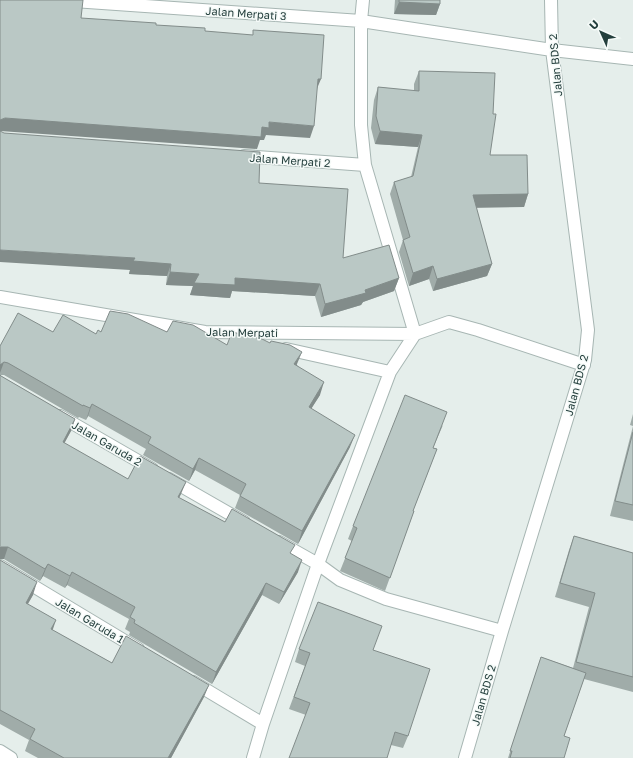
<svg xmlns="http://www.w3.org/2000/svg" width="633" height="758" font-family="'Golos Text',sans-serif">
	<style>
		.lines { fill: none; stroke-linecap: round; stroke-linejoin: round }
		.minor-casing { stroke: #a7b6b3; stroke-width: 14 }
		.minor { stroke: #fff; stroke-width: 12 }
		.wall { fill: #a0aca9 }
		.shaded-wall { fill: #828c8a }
		.building { fill: #bac8c5; stroke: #828c8a }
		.labels { text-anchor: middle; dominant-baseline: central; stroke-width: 3; stroke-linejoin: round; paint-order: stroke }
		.street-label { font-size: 11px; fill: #243f3d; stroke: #f5faf8 }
	</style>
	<rect width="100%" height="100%" fill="#e5eeeb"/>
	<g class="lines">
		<defs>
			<path id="minor" d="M59,0l302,21 191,29 81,9
				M363,0l-2,21v104l4,40 50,169
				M244,156l121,9
				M0,297l205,35 210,2
				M286,349l104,23
				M60,416l92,53
				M169,479l75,43
				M279,542l39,22 22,16 46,19 116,32
				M0,566l138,83
				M193,682l70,42
				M0,751l11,7
				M253,758l10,-34 55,-160 72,-192 25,-38 34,-12 29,8 106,35
				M465,758l37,-127 83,-271 3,-30 -36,-280 -1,-50"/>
		</defs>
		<!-- minor casing -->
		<use href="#minor" class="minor-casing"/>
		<!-- minor -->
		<use href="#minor" class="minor"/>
	</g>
	<!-- wall -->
	<path class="wall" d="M395,0h45v4l-4,11 -42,-1z
		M419,71l71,84 38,39 -4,13h-48l16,57 -5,12 -54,15 -4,-12 -20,7 -10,-34 4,-12 -13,-46 4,-12 17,-5 7,-30 -43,-3 -4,-16 3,-28 4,-13 36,4v-7z
		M4,133l255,50 84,75 56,20 -5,13 -31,11 -2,3 -40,12 -6,-21 -83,-5 -2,7 -40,-3 3,-9 -27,-1 1,-9 -38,-2 1,-4z
		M53,332l43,2 5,-2h66l60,13 70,19v1l23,30 -9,14 39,38 -52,97 -63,-36 5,-13 -45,-25 -6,11 -46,-26 3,-6 -58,-33 -2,4 -7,-3 -1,1 -74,-43h-4v-29z
		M1,376l74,43 -4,12 -7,12 64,36 53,15 -2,4 46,24 66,32 7,18 -19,32 -17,-9 -50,89 -83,-49 1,-3 -5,-3 4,-10 -62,-34 -2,3 -22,-12 -3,5 -36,-22z
		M633,414v107l-23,-5 23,-90 -3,-1z
		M443,425l-10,23 4,1 -24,62h1l-29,80 -45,-20 12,-30 -4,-2 5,-13z
		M574,536l59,17v139l-49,-13 -20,57v22h-56l33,-101 32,11 16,-61 -34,-10 14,-47z
		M0,560l33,35 -5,9 24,26 60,33 92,34 -33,61h-133l-13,-7 4,-11 -29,-16z
		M299,649l74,1 35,86 -5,12 -12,-3 -102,-36 16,-43 -10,-4z"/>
	<!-- shaded-wall -->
	<path class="shaded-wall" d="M399,2l41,2 -4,11 -42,-1z
		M318,79h3l-5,12z
		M5,118l257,9 7,-5 45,4 -4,12 -44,-3 -2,5h-4l-3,9 -257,-18v-11z
		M380,131l42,4 -4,12 -43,-3z
		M528,194l-4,13 -56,1 5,-13z
		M0,250l135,8 36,6 -4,12 -38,-2 1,-4 -130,-8z
		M492,264l-5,12 -54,15 4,-12z
		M433,266l-4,13 -20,7 4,-13z
		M170,272l29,2 36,4 85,6 -5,12 -83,-5 -2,7 -40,-3 3,-9 -27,-1z
		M399,278l-5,13 -31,11 -2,3 -40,12 4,-13z
		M302,352l-5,12 -7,12 4,-12z
		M4,362l-4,11v-8z
		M324,382l-4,13 -16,25 5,-13z
		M92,404l-4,12 -2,4 4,-12z
		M75,419l-4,12 -13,24 5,-13z
		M355,435l-5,12 -52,97 4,-13z
		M199,458l-4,12 -6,11 4,-12z
		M186,482l-5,12 -8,15 5,-12z
		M1,547h7l-4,12h-4v-11z
		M302,560l-4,12 -19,32 5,-12z
		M48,564l-5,12 -3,5 5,-12z
		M72,572l-5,13 -2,3 5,-12z
		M37,582l-4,13 -12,20 5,-12z
		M266,583l-4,12 -50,89 4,-12z
		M56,620l-4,12 -1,-3z
		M209,685l-5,12 -33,61h-3z"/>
	<!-- building -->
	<path class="building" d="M0,0h83l-2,18 75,5v2l49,3v3l48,4v-5l71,5 -3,44h-3l-4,47 -45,-4v6l-7,-1 -1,10 -256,-19 -5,2z
		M399,0h41v4l-41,-2z
		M419,71l76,2 -2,41h3l-6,41h37l1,39 -55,1 19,69 -55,15 -4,-13 -20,7 -10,-33 7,-3 -16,-55 19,-6 9,-41 -42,-4 -4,-15 2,-29 41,4z
		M0,131l4,2 256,19 -1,31 89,6 -5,69 46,-13 10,33 -34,12 1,3 -41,11 -5,-20 -85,-6v7l-41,-2 5,-9 -29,-2 1,-8 -38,-3 2,-3 -135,-8z
		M110,311l18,3 39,18 6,-11 20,4 34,20 5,-13 30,7 8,4 1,-2 19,4 12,7 -8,12 30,18 -15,25 46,28 -53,96 -62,-35 6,-12 -47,-26 -6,11 -45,-26 3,-6 -59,-33 -2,4 -7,-3v1l-75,-43 -4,-1 -4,3v-19l18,-33 35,19 10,-17 33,19 2,-4 3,2z
		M0,375l1,1 74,43 -12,23 65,37 12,-23 46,26 -8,15 47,25 7,-13 63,36 -5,8 12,7 -18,32 -18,-9 -50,89 -82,-49 1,-3 -5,-3 5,-10 -63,-35 -2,4 -22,-12 -3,5 -37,-22h-7l-1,1z
		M405,395l42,17 -14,36 4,1 -24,62h1l-24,67 -45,-20 12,-30 -4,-2z
		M633,432v73l-18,-4z
		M574,536l59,17v124l-57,-15 19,-69 -35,-10z
		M0,560l37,22 -11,21 30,17 -5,9 61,34 14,-27 83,49 -41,73h-104l-34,-19 5,-10 -35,-19z
		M318,602l64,24 -9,24 57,19 -22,67 -13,-4 -8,26h-98l21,-55 -16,-6 16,-44 -11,-4z
		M541,657l45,16 -22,63 6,2 -6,20h-54l2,-7h-2z"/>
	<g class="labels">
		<!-- street labels -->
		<g class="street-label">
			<text transform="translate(246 13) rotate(4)">Jalan Merpati 3</text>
			<text transform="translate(555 65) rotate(-95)">Jalan BDS 2</text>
			<text transform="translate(290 160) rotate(4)">Jalan Merpati 2</text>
			<text transform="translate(242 332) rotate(1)">Jalan Merpati</text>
			<text transform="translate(576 385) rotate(-75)">Jalan BDS 2</text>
			<text transform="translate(107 443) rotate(30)">Jalan Garuda 2</text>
			<text transform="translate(90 620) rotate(31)">Jalan Garuda 1</text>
			<text transform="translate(483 695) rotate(-74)">Jalan BDS 2</text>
		</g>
	</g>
	<!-- north arrow -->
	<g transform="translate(601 32) rotate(315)" stroke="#f5faf8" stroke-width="3" paint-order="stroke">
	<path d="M0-3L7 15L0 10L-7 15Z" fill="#243f3d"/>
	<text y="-6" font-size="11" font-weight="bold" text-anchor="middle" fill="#243f3d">U</text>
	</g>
</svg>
